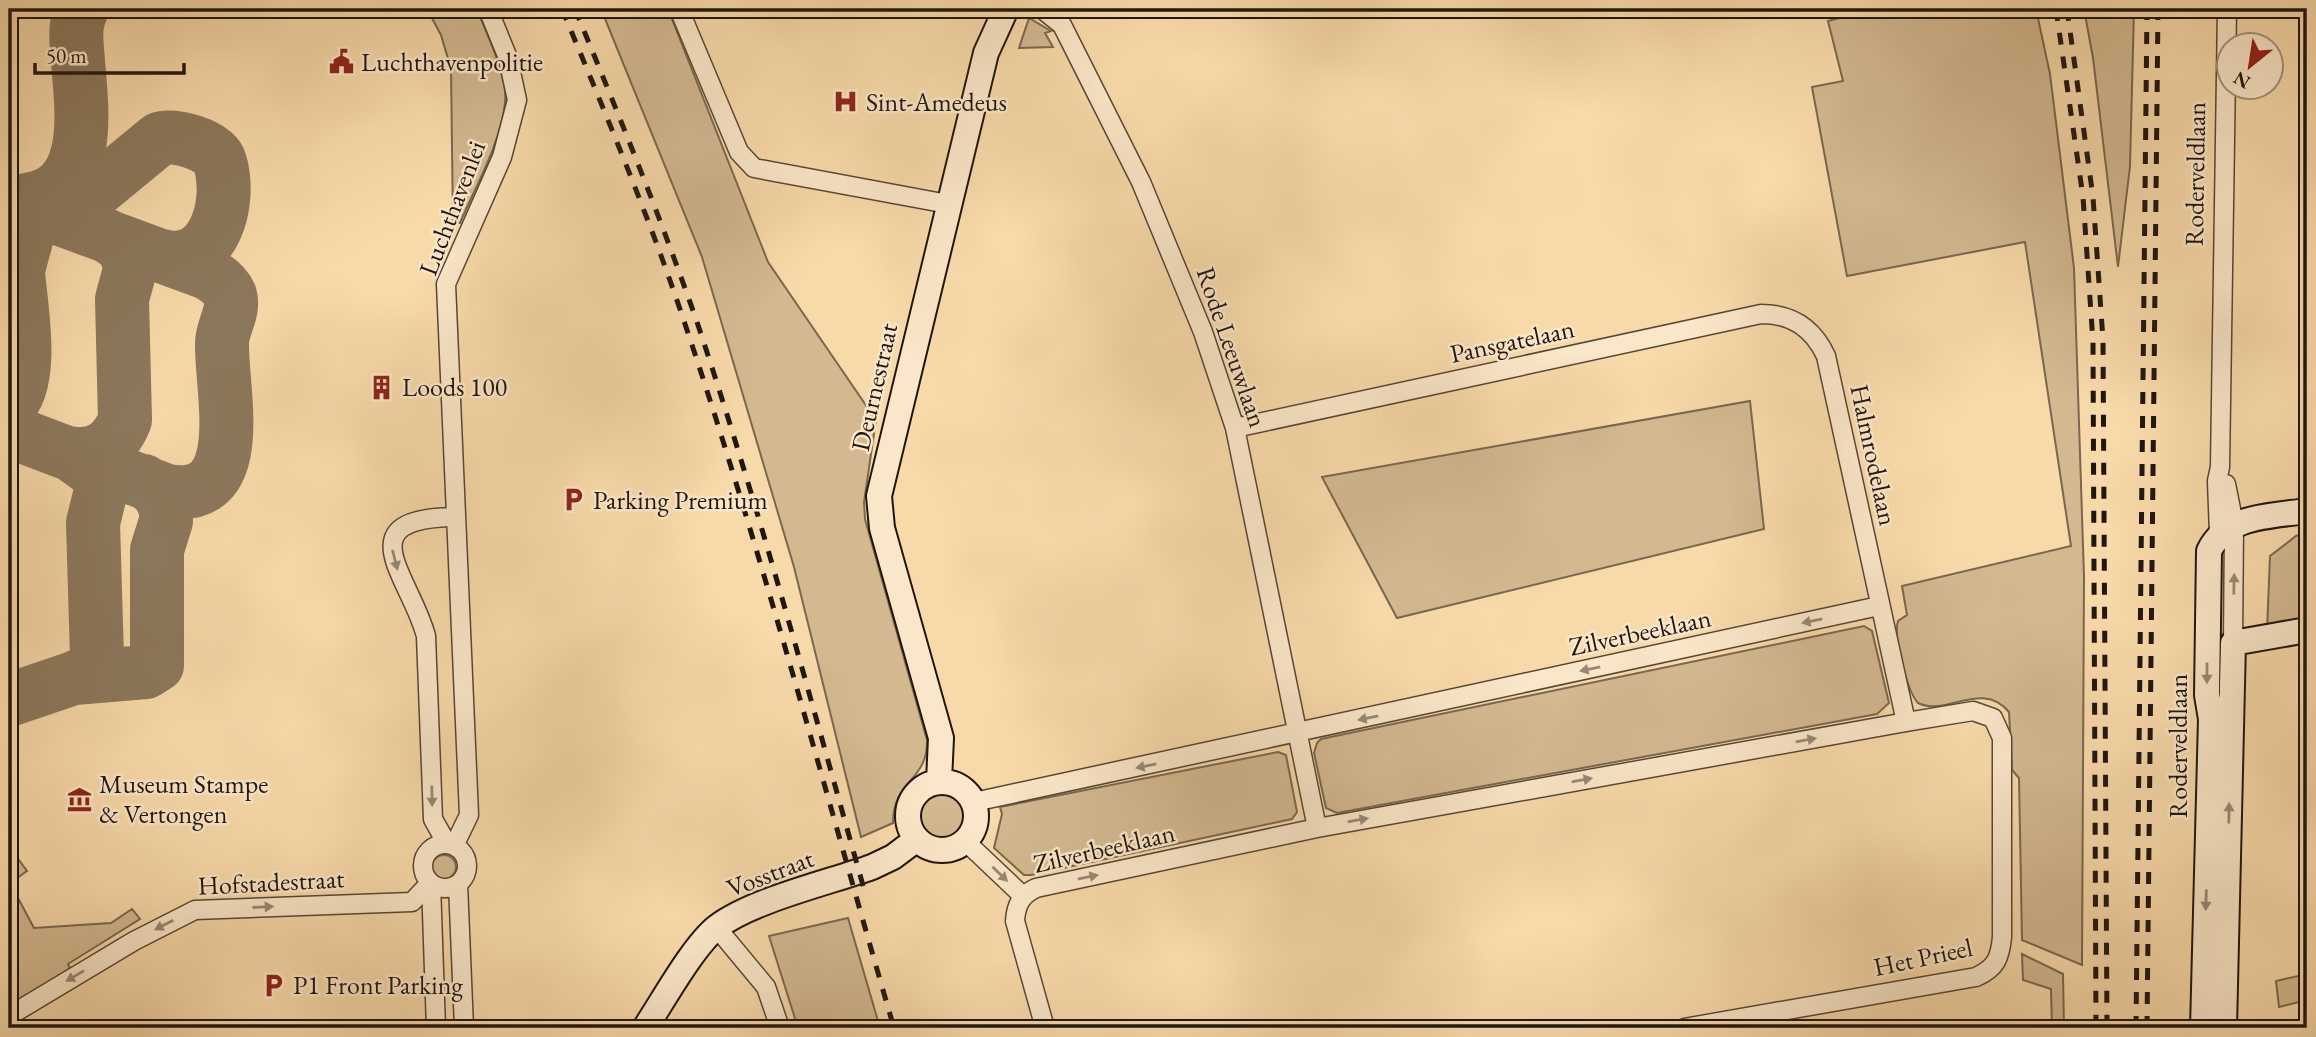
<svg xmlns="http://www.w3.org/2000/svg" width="2316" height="1037" font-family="'EB Garamond',serif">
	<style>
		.green { fill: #d3b890; stroke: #7a6750; stroke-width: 2 }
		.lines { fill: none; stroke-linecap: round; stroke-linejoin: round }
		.taxiway { stroke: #8c785c; stroke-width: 54 }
		.street-casing { stroke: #564736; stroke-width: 21 }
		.secondary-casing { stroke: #20160f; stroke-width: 28 }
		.street { stroke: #fae6c8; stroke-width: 18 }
		.secondary { stroke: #fae6c8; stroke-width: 24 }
		.rail { stroke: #20160f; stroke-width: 5; stroke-dasharray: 12 12; stroke-linecap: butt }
		.oneway { fill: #988875 }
		.labels { text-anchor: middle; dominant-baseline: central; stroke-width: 5; stroke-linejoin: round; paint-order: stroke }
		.poi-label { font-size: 26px; fill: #20160f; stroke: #fae6c8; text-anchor: start }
		.street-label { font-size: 26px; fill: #20160f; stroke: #fae6c8 }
	</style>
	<rect width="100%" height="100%" fill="#f8d9aa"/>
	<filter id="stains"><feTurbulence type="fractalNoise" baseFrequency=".00286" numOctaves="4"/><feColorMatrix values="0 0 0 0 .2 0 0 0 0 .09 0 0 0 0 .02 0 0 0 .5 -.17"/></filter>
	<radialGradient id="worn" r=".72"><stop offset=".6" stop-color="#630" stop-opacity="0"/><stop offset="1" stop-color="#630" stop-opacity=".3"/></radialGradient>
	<!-- green -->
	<path class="green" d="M427,9h50c9,24 31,67 28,93 -3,38 -30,86 -45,121h-7l-2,-154 -10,-34z
		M601,9h67l100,253 108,158 -12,82 1,17 62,221c1,42 -34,39 -34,83l-32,14 -67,-270 -92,-310z
		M1873,9h163l14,65 24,194 10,309 -2,388 -60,-25 -3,-162 -7,-8 -3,-58c-27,-33 -63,5 -91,-9 -11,-12 -25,-67 -20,-82l9,-6 -5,-29 169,-40 -46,-304 -178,34 -35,-189 31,-6 -15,-60z
		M2084,9h50l-4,157 -12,101 -25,-209z
		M1029,18l22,13 -6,2 8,14 -34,1z
		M1750,401l14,128 -367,89 -75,-141z
		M2307,532v91l-40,9 3,-76 26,-20z
		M1864,626l8,5 17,72 -12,11 -540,99 -11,-5 -12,-55 3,-10 4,-4z
		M1278,752l8,3 11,57 -5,7 -261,56h-7l-30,-27 8,-34 -2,-7z
		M918 816a23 23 0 1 1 46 0a23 23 0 1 1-46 0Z
		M432 867a12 12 0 1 1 24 0a12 12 0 1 1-24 0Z
		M19,860l8,11 -17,12 24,45 77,-5 21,-14 8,10 -72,45 3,6 -62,38v-141z
		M848,918l32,110h-82l-29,-92z
		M2022,954l41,20 1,54h-12l-1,-39 -28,-9z
		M2307,974v26l-28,7 -3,-26z"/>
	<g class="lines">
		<!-- taxiway -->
		<path class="taxiway" d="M9,200l198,73c9,5 19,12 23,22 5,17 -8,32 -8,48 -1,49 29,162 -55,148l-158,-60
			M26,200c68,-8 56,-88 52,-138 -1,-19 -5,-36 4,-53
			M9,201c33,19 12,45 9,72 3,35 17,109 -9,133
			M37,211l21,3 16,-5 85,-70c14,-6 56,6 61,23 12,40 -5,107 -58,94
			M69,453c28,5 46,-8 56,-33l-3,-121 9,-33 -8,-19 -17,-12
			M69,453l26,19 7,14 -9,37 4,135 -7,13 -16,7
			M9,700l65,-22 72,-6 11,-7v-115l9,-29v-13l-8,-16 -14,-11"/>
		<defs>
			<path id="street" d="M679,9l60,143 15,16 194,36
				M1042,9l20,16 79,157 62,150 32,96 82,400
				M1235,428l526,-114c31,0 52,14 65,42l80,366
				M2226,484l8,40 -1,119
				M2219,534l-2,-53 3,-14 7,-458
				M974,802l905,-196
				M965,841l58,55
				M423 866a22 22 0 1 1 44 0a22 22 0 1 1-44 0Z
				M447,844l-14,-25 -7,-183c-16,-60 -81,-118 30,-119
				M454,846l15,-31 -23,-531 56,-127 15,-57 -9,-42 -20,-49
				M431,884l5,144
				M458,884l6,144
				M717,928l49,59 14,41
				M9,1016l125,-75 61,-31 217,-8 18,-19
				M1045,1028l-30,-107c1,-16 6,-26 21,-33l281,-60 589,-106 67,-11 20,7 9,20v199c-2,21 -6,31 -26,40l-292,51"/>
			<path id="secondary" d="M939,781l2,-43 -59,-210 -3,-32 107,-443 20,-44
				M908 816a34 34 0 1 1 68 0a34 34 0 1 1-68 0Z
				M645,1028c18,-27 48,-82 72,-101 36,-27 110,-44 155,-60l21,-10 24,-18
				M2203,1028l8,-309 -4,-24 2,-144c17,-36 63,-35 98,-40
				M2224,1028l9,-385 74,-13"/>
		</defs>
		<!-- street casing -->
		<use href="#street" class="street-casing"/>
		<!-- secondary casing -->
		<use href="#secondary" class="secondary-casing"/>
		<!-- street -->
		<use href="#street" class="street"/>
		<!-- secondary -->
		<use href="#secondary" class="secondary"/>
		<!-- rail -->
		<path class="rail" d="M562,9c44,106 89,212 125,321 77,230 139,465 207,698
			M575,9c43,104 86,209 123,316 62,186 113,376 166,564
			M2056,9l27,188 10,145 3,686
			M2067,9l26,188 10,143 4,688
			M2136,1028l11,-1019
			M2147,1028l11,-1019"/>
	</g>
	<!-- one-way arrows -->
	<defs><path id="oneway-solid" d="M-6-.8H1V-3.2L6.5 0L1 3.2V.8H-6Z" transform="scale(1.75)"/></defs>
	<g class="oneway">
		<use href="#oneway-solid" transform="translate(395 560) rotate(76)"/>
		<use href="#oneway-solid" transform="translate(2234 584) rotate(-89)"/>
		<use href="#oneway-solid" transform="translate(1812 621) rotate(168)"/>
		<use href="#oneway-solid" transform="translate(1590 669) rotate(168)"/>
		<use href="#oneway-solid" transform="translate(2207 673) rotate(90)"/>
		<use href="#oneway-solid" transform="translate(1368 718) rotate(168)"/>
		<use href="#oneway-solid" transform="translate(1806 740) rotate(-10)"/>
		<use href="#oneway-solid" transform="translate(1146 766) rotate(168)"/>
		<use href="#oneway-solid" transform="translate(1582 780) rotate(-10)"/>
		<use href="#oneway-solid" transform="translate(432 796) rotate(89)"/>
		<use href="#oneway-solid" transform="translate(2229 813) rotate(-89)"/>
		<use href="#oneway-solid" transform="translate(1358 820) rotate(-10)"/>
		<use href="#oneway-solid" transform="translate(1000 874) rotate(44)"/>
		<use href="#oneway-solid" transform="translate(1088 877) rotate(-12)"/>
		<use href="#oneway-solid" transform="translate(2206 900) rotate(92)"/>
		<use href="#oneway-solid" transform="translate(263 907) rotate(-2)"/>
		<use href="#oneway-solid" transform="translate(164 925) rotate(153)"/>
		<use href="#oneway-solid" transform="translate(75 976) rotate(149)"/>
	</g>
	<!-- icons -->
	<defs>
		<symbol id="civic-bare" viewBox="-9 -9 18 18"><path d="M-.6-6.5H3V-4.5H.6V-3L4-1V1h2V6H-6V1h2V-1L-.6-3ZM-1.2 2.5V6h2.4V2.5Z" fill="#8f2418" stroke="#fae6c8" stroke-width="2.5" paint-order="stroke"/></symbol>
		<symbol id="hospital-bare" viewBox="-9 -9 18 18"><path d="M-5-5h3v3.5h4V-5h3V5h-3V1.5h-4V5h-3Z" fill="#8f2418" stroke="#fae6c8" stroke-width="2.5" paint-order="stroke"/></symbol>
		<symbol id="building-bare" viewBox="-9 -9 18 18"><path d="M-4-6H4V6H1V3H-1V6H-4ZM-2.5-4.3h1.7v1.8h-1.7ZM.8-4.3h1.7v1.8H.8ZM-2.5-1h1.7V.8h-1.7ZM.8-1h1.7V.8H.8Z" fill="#8f2418" stroke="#fae6c8" stroke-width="2.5" paint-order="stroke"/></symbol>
		<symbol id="parking-bare" viewBox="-9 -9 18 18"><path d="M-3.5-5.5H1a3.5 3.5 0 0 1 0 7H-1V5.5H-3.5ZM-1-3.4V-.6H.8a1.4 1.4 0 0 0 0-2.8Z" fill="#8f2418" stroke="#fae6c8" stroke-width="2.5" paint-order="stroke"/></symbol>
		<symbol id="museum-bare" viewBox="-9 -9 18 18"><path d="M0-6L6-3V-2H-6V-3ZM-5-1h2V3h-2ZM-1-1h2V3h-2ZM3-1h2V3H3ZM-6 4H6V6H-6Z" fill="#8f2418" stroke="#fae6c8" stroke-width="2.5" paint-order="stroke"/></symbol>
	</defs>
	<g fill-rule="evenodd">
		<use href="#civic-bare" x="324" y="44" width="35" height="35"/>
		<use href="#hospital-bare" x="828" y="84" width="35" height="35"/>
		<use href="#building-bare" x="364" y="370" width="35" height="35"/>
		<use href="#parking-bare" x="556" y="482" width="35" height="35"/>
		<use href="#museum-bare" x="62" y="782" width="35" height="35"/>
		<use href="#parking-bare" x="256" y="968" width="35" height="35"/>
	</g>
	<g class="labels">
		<!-- poi labels -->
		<g class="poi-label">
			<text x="361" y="62">Luchthavenpolitie</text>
			<text x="866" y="102">Sint-Amedeus</text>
			<text x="402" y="387">Loods 100</text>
			<text x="593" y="500">Parking Premium</text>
			<text x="99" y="784">Museum Stampe<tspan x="99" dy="30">&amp; Vertongen</tspan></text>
			<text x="293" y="985">P1 Front Parking</text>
		</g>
		<!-- street labels -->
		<g class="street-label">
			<text transform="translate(2195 174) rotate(-89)">Roderveldlaan</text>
			<text transform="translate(452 208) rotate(-69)">Luchthavenlei</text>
			<text transform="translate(1512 341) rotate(-12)">Pansgatelaan</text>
			<text transform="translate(1232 347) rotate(71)">Rode Leeuwlaan</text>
			<text transform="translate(874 387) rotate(-77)">Deurnestraat</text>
			<text transform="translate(1874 455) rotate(78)">Halmrodelaan</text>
			<text transform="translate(1640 632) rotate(-12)">Zilverbeeklaan</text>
			<text transform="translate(2178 746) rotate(-90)">Roderveldlaan</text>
			<text transform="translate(1104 848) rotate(-13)">Zilverbeeklaan</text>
			<text transform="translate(770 873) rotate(-21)">Vosstraat</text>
			<text transform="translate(271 882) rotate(-3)">Hofstadestraat</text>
			<text transform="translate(1923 957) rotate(-12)">Het Prieel</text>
		</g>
	</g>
	<!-- margin -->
	<rect width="2316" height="1037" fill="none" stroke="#f8d9aa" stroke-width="35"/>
	<rect x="10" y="10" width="2295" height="1016" fill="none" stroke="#20160f" stroke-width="3.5"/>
	<rect x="18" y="18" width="2281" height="1002" fill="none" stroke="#20160f" stroke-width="2"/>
	<!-- north arrow -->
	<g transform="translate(2250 66) rotate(210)"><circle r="33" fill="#fae6c8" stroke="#a3937e" stroke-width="2"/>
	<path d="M0-5L12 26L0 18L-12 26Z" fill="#8f2418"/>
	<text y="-10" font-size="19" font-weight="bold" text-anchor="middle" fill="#20160f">N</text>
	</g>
	<!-- scale -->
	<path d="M35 63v10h149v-10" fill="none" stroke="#20160f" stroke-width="3.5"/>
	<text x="46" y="63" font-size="21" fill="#20160f" stroke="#fae6c8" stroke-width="5" paint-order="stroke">50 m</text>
	<rect width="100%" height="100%" filter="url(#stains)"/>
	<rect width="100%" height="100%" fill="url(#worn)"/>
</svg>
